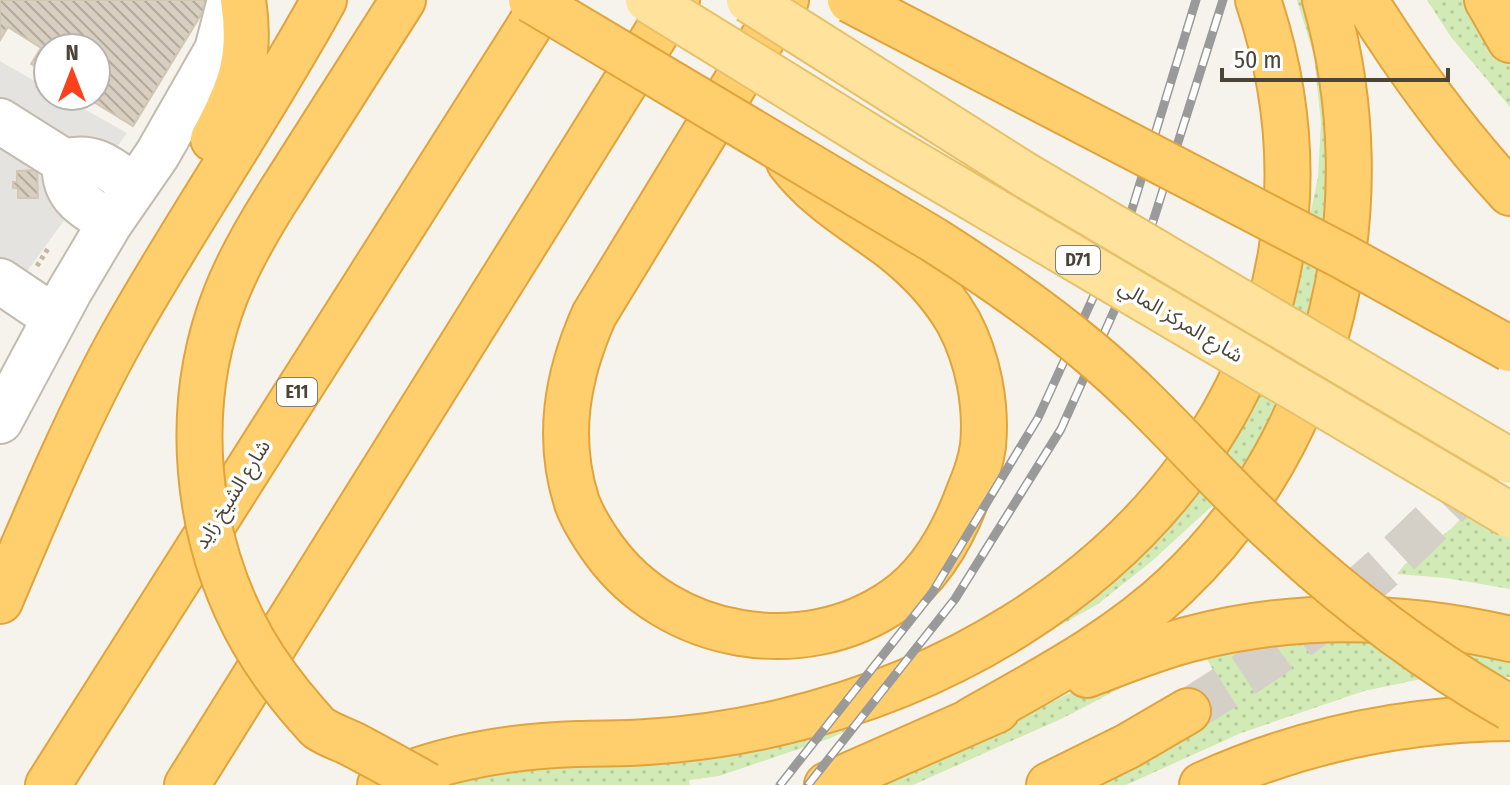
<svg xmlns="http://www.w3.org/2000/svg" width="1510" height="785" font-family="'Fira Sans Condensed','Noto Sans Arabic',sans-serif">
	<style>
		.garden { fill: url(#garden-dots) }
		.parking { fill: #e5e3e0 }
		.building { fill: url(#building-back-hatch); stroke: #d3c7b4; stroke-width: 2 }
		.lines { fill: none; stroke-linecap: round; stroke-linejoin: round }
		.highway-tunnel { stroke: #d4d0c8; stroke-width: 44; stroke-dasharray: 44 22; stroke-linecap: butt }
		.minor-casing { stroke: #c2bbae; stroke-width: 48 }
		.highway-casing { stroke: #e0a43c; stroke-width: 48 }
		.path { stroke: #c4b79f; stroke-width: 5; stroke-dasharray: 4 4; stroke-linecap: butt }
		.minor { stroke: #fff; stroke-width: 44 }
		.highway { stroke: #ffcf6e; stroke-width: 44 }
		.rail-casing { stroke: #9a9a9a; stroke-width: 9 }
		.rail { stroke: #fff; stroke-width: 6; stroke-dasharray: 18; stroke-linecap: butt }
		.major-bridge-casing { stroke: #e6c16a; stroke-width: 48; stroke-linecap: butt }
		.highway-bridge-casing { stroke: #e0a43c; stroke-width: 48; stroke-linecap: butt }
		.major-bridge { stroke: #ffe39c; stroke-width: 44 }
		.highway-bridge { stroke: #ffcf6e; stroke-width: 44 }
		.labels { text-anchor: middle; dominant-baseline: central; stroke-width: 7; stroke-linejoin: round; paint-order: stroke }
		.shield { fill: #fff; stroke: #817c74; stroke-width: 2 }
		.shield-label { font-size: 18px; font-weight: bold; fill: #4b4439 }
		.street-label { font-size: 20px; fill: #4b4439; stroke: #fff }
	</style>
	<defs>
		<pattern id="garden-dots" width="8" height="8" patternUnits="userSpaceOnUse" patternTransform="scale(2)"><rect width="8" height="8" fill="#d2eab5"/><path d="M2 2h.1M6 6h.1" fill="none" stroke="#b6ca9c" stroke-width="1.8" stroke-linecap="round"/></pattern>
		<pattern id="building-back-hatch" width="6" height="6" patternUnits="userSpaceOnUse" patternTransform="scale(2)"><rect width="6" height="6" fill="#d8cfc1"/><path d="M-1 5l2 2M0 0l6 6M5-1l2 2" fill="none" stroke="#b1aa9e"/></pattern>
	</defs>
	<rect width="100%" height="100%" fill="#f6f3ec"/>
	<!-- garden -->
	<path class="garden" d="M1297,0h31l18,101 -27,198 -53,135 -54,72 -60,55 -54,43 -69,39 -70,32 -128,63 -112,38 -30,4 1,5h-277l316,-60 325,-119 209,-227 35,-106 20,-96 3,-54 -7,-67z
		M1427,0h66l17,27v80l-59,-70z
		M1473,505l37,22v62l-64,-11 -49,-4 8,-10 47,-36z
		M1510,633v44l-89,2 -57,12 -123,42 -115,52h-62l95,-45 71,-42 -33,-55z
		M1167,664l-104,54 -150,67h-45l126,-55 99,-48z"/>
	<!-- parking -->
	<path class="parking" d="M0,61l48,28v7h13l66,37 -127,176z"/>
	<!-- building -->
	<path class="building" d="M0,0h210l-77,126 -49,-30h12v-48h-48v26l-17,-10 10,-16 -33,-21 -8,13z
		M37,170l1,28h-20v-10h-5v-6h4v-11z"/>
	<g class="lines">
		<!-- highway-tunnel -->
		<path class="highway-tunnel" d="M1188,711c35,-22 69,-44 103,-68 81,-59 154,-130 219,-205"/>
		<defs>
			<path id="minor" d="M0,121l65,41c30,-9 46,8 70,25
				M65,162c-3,35 20,44 45,61
				M0,281l55,37
				M0,421l69,-129 41,-69 47,-68 60,-105 13,-50"/>
			<path id="highway" d="M786,0l-192,315c-27,61 -38,123 -17,188 6,16 17,33 27,47 65,90 199,114 291,50 36,-25 59,-67 74,-108 6,-14 12,-31 14,-46 4,-41 -5,-87 -24,-123 -17,-30 -41,-55 -68,-76 -36,-27 -74,-48 -102,-85
				M1365,0c43,69 90,133 145,193
				M1487,0l23,40
				M213,139c27,-50 39,-82 30,-139
				M284,187l119,-187
				M0,601c38,-89 75,-179 122,-264 64,-114 139,-222 202,-337
				M1087,675c34,-13 68,-27 103,-36 107,-28 213,-25 320,0
				M970,721c72,-41 146,-79 206,-136 157,-149 208,-380 149,-585
				M48,785l498,-785
				M187,785l490,-785
				M380,785c61,-27 131,-39 198,-41 23,-1 46,0 69,-2 47,-3 94,-10 139,-21 333,-80 591,-365 472,-721
				M827,785l170,-75
				M1049,785l79,-39 60,-35
				M1202,785c97,-44 202,-66 308,-67"/>
		</defs>
		<!-- minor casing -->
		<use href="#minor" class="minor-casing"/>
		<!-- highway casing -->
		<use href="#highway" class="highway-casing"/>
		<!-- path -->
		<path class="path" d="M37,266l12,-19"/>
		<!-- minor -->
		<use href="#minor" class="minor"/>
		<!-- highway -->
		<use href="#highway" class="highway"/>
		<defs>
			<path id="rail" d="M780,785l152,-192 106,-175 91,-199 67,-219
				M808,785l147,-186 106,-170 89,-198 73,-231"/>
		</defs>
		<!-- rail casing -->
		<use href="#rail" class="rail-casing"/>
		<!-- rail -->
		<use href="#rail" class="rail"/>
		<defs>
			<path id="major-bridge" d="M648,0l238,147 624,368
				M749,0l276,175 485,286"/>
			<path id="highway-bridge" d="M531,0l403,240c55,35 107,71 157,113 67,56 122,124 186,182 71,66 149,125 233,173
				M850,0l494,257 166,92
				M284,187c-22,34 -43,69 -58,107 -44,112 -32,243 27,347 15,26 34,51 54,74 4,4 8,10 12,13 10,7 23,11 33,16 25,13 50,27 75,41"/>
		</defs>
		<!-- major-bridge casing -->
		<use href="#major-bridge" class="major-bridge-casing"/>
		<!-- highway-bridge casing -->
		<use href="#highway-bridge" class="highway-bridge-casing"/>
		<!-- major-bridge -->
		<use href="#major-bridge" class="major-bridge"/>
		<!-- highway-bridge -->
		<use href="#highway-bridge" class="highway-bridge"/>
	</g>
	<g class="labels">
		<!-- shield labels -->
		<g class="shield">
			<rect x="1056" y="246" width="44" height="28" rx="6"/>
			<rect x="277" y="378" width="40" height="28" rx="6"/>
		</g>
		<g class="shield-label">
			<text x="1078" y="260">D71</text>
			<text x="297" y="392">E11</text>
		</g>
		<!-- street labels -->
		<g class="street-label">
			<text transform="translate(1181 321) rotate(31)">شارع المركز المالي</text>
			<text transform="translate(232 494) rotate(-58)">شارع الشيخ زايد</text>
		</g>
	</g>
	<!-- north arrow -->
	<g transform="translate(72 72)"><circle r="38" fill="#ffffff" stroke="#b7b4b0" stroke-width="2"/>
	<path d="M0-6L14 30L0 20L-14 30Z" fill="#fc3f1d"/>
	<text y="-12" font-size="22" font-weight="bold" text-anchor="middle" fill="#4b4439">N</text>
	</g>
	<!-- scale -->
	<path d="M1222 68v12h226v-12" fill="none" stroke="#4b4439" stroke-width="4"/>
	<text x="1234" y="68" font-size="24" fill="#4b4439" stroke="#ffffff" stroke-width="6" paint-order="stroke">50 m</text>
</svg>
